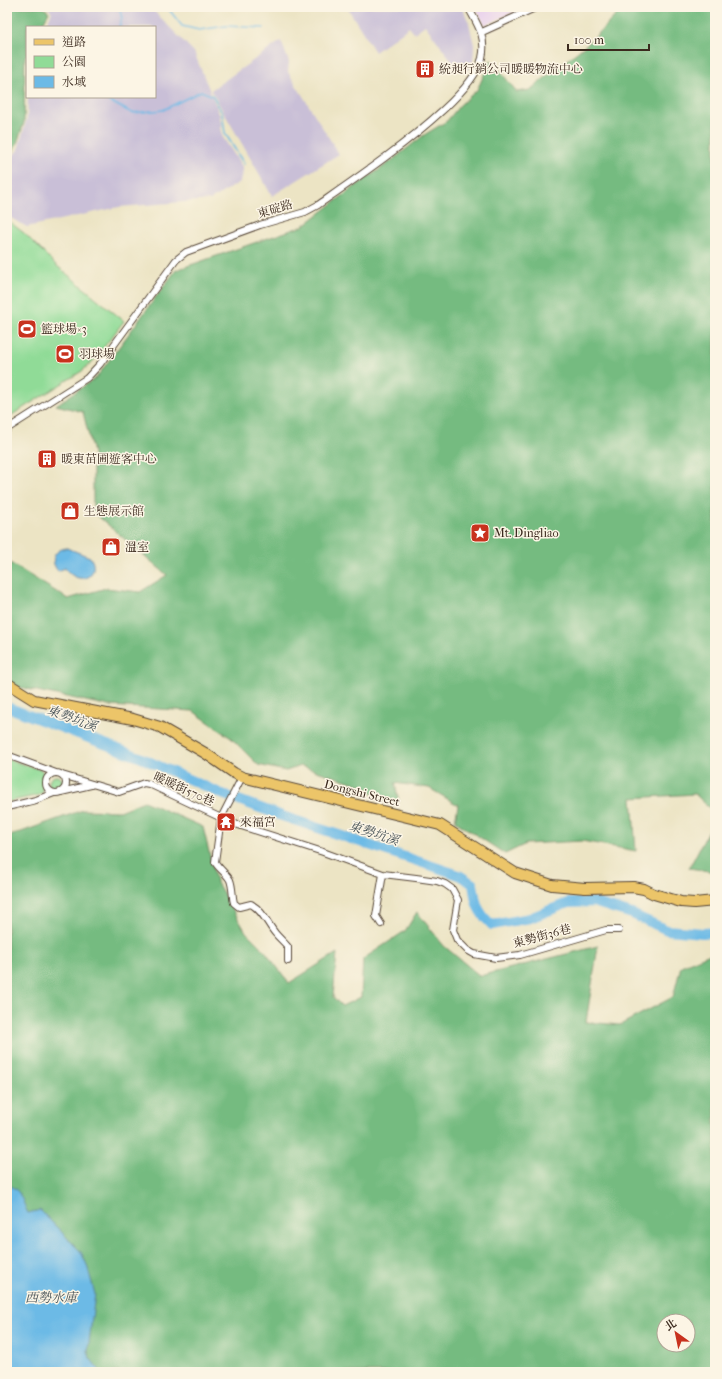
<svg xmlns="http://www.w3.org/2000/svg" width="722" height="1379" font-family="'IM FELL French Canon','Noto Serif TC',serif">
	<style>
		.built { fill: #e9d2ed }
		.industrial { fill: #c9bfd7 }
		.green { fill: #90db97; stroke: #66825a }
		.forest { fill: #74bb80; stroke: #58724f; fill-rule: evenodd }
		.water { fill: #6cbae6; stroke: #547282 }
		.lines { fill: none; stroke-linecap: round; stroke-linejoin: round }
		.stream { stroke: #6cbae6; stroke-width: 1.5 }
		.river { stroke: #6cbae6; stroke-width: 10 }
		.minor-casing { stroke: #564637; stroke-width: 8 }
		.primary-casing { stroke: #564637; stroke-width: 12 }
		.minor { stroke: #fff; stroke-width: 6 }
		.primary { stroke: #ecc569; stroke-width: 10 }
		.labels { text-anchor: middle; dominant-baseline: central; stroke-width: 3; stroke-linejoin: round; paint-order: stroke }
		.poi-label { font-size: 12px; fill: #3b2a1e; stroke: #fcf5e5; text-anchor: start }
		.street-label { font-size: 12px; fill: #3b2a1e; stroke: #fcf5e5 }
		.water-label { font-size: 13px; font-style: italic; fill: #4a555a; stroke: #fcf5e5 }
	</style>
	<rect width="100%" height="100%" fill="#fcf5e5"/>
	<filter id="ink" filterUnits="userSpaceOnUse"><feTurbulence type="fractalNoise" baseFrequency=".025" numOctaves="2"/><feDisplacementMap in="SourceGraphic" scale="8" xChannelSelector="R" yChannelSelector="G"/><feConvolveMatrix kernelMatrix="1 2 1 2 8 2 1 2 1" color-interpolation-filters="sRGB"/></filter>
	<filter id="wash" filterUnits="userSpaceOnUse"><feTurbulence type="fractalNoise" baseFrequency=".012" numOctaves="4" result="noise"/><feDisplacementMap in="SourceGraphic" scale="16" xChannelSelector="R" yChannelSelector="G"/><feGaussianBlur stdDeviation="0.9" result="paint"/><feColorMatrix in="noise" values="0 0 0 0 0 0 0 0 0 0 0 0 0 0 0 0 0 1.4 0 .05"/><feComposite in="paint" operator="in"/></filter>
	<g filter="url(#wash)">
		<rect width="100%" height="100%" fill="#ece4c4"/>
		<!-- built -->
		<path class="built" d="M475,7h50l-40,18z"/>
		<!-- industrial -->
		<path class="industrial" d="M47,7h103l44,45 26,64 2,20 21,32 -3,14 -30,18 -91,7 -92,20 -20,-11v-54l11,-12 9,-32 1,-21h127v-70h-110l7,-15z
			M347,7h115l7,16 5,22 -1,18 -8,10 -6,-10 -4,2 -30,-40 -11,8 -5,-6 -34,25z
			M281,41l8,21 -1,10 51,82 -67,42 -61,-106z"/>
		<!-- green -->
		<path class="green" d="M7,220l17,13 32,32 68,56 -30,39 -12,11 -75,47z
			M7,759l34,11 2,2v20l-4,3 -32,7z
			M49 783a7 7 0 1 1 14 0a7 7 0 1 1-14 0Z"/>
		<!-- forest -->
		<path class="forest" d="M7,7h36l6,5 -8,15h-14v25l-2,5 -1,66 -8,23 -9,12z
			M624,7h91v806l-20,-19 -63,4 4,53 -54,-10 -56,3 -21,10 -50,-33 3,-16 -29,-17 -34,-5 4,19 -12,1 -26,-18 -60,-19 -15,5 -28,-6 -27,-27 -38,-27 -83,-5 -92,-19 -11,-8v-118l61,38 38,-11 34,4 27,-17 -74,-63v-59l-10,-41 -27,-7 40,-27 80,-108 127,-44 46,-35 41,-29 34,-27 23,-14 13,-16 17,-15 14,-30 26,32 13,-2 62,-50z
			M144,801l59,26 13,54 30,51 19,19 24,32 48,-30 -4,44 9,9 19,-9 2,-38 42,-28 12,-19 27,34 36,30 118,-30 -12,76 34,3 53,-28 8,-31 34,-14v420h-708v-535l76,-27 36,1zM664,1321h24v24h-24z
			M715,819v53l-26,-4z"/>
		<!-- water -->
		<path class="water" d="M67,548l23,9c12,17 -10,32 -25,11l-7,3c-9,-10 -4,-22 9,-23z
			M7,1181l2,5c12,2 14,18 19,27l12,-3 41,42 6,13 8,29 -7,57 2,7 11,14h-94z"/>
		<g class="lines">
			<!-- stream -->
			<path class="stream" d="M119,7l3,11 -3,9
				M167,7l15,19 17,4 27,-4 38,2
				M107,97v3l25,13 31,-3 38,-19 12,5 9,17 3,20 19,31"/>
			<!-- river -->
			<path class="river" d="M7,707l132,50 83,37 60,22 177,59 14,9c3,21 4,27 19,41l38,-7 38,-15 25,-1 39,12 35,16 36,3 12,-1"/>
		</g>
	</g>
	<g filter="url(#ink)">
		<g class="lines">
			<defs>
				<path id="minor" d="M482,32l55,-25
					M7,429l80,-51 13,-14 76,-104 10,-8 74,-27 45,-13 13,-7c43,-30 87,-60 126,-96 14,-13 33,-32 38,-51 5,-21 -5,-34 -14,-51
					M7,755l49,18
					M46 783a10 10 0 1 1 20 0a10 10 0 1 1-20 0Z
					M62,775l57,17 25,-9 5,1 83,39 91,29 60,22 33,4 21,3 8,3 7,5 6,11 -5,30 4,10 10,10 7,4 22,4 24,-3 86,-25h13
					M242,777l-21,41 -6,44c4,7 11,11 15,18 3,8 2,16 4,23l5,4 12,-3c12,7 16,19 24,29 4,5 9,9 13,14v14
					M61,792l30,-7
					M7,807l29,-7 18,-7
					M381,924l-5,-8 7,-42"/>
				<path id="primary" d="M7,683l27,17 99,19 27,8 45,26 29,20 8,4 198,48 75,48 37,12 33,3 48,-1 11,2 10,5 27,8 13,1 21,-2"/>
			</defs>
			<!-- minor casing -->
			<use href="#minor" class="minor-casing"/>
			<!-- primary casing -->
			<use href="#primary" class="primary-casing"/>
			<!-- minor -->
			<use href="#minor" class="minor"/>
			<!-- primary -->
			<use href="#primary" class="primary"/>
		</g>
	</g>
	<!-- icons -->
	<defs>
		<symbol id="building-square" viewBox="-11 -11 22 22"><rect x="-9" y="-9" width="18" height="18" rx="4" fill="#c8321e" stroke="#fcf5e5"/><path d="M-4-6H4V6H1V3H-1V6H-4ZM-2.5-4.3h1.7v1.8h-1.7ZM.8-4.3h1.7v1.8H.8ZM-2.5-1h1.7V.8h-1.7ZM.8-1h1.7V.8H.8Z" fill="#fff"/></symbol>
		<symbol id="stadium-square" viewBox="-11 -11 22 22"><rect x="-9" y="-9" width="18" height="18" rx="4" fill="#c8321e" stroke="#fcf5e5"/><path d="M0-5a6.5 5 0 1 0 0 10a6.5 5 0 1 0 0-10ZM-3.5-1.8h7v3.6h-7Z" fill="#fff"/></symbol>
		<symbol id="shop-square" viewBox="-11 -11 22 22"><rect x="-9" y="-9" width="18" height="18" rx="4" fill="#c8321e" stroke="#fcf5e5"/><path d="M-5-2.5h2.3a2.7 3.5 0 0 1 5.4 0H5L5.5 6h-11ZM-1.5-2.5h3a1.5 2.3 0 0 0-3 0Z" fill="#fff"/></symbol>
		<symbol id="sight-square" viewBox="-11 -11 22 22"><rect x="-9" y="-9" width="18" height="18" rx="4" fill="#c8321e" stroke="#fcf5e5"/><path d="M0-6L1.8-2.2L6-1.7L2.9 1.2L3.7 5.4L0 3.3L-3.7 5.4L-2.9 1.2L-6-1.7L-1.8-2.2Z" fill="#fff"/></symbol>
		<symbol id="temple-square" viewBox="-11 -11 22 22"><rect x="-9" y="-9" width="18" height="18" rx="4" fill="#c8321e" stroke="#fcf5e5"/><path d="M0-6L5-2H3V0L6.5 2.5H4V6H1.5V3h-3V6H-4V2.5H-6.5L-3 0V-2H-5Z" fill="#fff"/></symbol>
	</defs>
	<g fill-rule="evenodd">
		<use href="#building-square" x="414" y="58" width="22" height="22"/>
		<use href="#stadium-square" x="16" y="318" width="22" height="22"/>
		<use href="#stadium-square" x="54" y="343" width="22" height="22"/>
		<use href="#building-square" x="36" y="448" width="22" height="22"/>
		<use href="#shop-square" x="59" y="500" width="22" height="22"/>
		<use href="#sight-square" x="469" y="522" width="22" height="22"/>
		<use href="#shop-square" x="100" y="536" width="22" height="22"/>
		<use href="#temple-square" x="215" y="811" width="22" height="22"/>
	</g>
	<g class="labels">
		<!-- poi labels -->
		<g class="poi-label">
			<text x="439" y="69">統昶行銷公司暖暖物流中心</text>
			<text x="41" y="329">籃球場×3</text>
			<text x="79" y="354">羽球場</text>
			<text x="61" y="459">暖東苗圃遊客中心</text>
			<text x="84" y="511">生態展示館</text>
			<text x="494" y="533">Mt. Dingliao</text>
			<text x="125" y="547">溫室</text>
			<text x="240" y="822">來福宮</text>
		</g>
		<!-- street labels -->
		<g class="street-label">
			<text transform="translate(275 209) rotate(-17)">東碇路</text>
			<text transform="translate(184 789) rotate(24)">暖暖街570巷</text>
			<text transform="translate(362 793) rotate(14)">Dongshi Street</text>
			<text transform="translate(542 936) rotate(-15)">東勢街36巷</text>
		</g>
		<!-- water labels -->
		<g class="water-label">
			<text transform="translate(72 718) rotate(20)">東勢坑溪</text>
			<text transform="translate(374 833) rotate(18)">東勢坑溪</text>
			<text x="51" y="1297">西勢水庫</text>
		</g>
	</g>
	<!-- margin -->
	<rect width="722" height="1379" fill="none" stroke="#fcf5e5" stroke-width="24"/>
	<!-- legend -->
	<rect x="26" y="26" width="130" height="72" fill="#fcf5e5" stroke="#afa495"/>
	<rect x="34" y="39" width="20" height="6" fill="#ecc569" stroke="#afa495"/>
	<text x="62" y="46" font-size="12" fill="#3b2a1e">道路</text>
	<rect x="34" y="56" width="20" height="12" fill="#90db97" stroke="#afa495"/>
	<text x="62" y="66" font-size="12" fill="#3b2a1e">公園</text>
	<rect x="34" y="76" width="20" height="12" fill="#6cbae6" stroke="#afa495"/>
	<text x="62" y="86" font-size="12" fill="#3b2a1e">水域</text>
	<!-- north arrow -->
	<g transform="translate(676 1333) rotate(327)"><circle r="19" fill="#fcf5e5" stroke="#afa495"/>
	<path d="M0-3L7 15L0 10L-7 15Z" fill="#c8321e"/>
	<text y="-6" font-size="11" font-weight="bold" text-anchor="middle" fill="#3b2a1e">北</text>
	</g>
	<!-- scale -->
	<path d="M568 44v6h81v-6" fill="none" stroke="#3b2a1e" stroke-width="2"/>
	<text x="574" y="44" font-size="12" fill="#3b2a1e" stroke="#fcf5e5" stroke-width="3" paint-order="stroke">100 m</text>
</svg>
